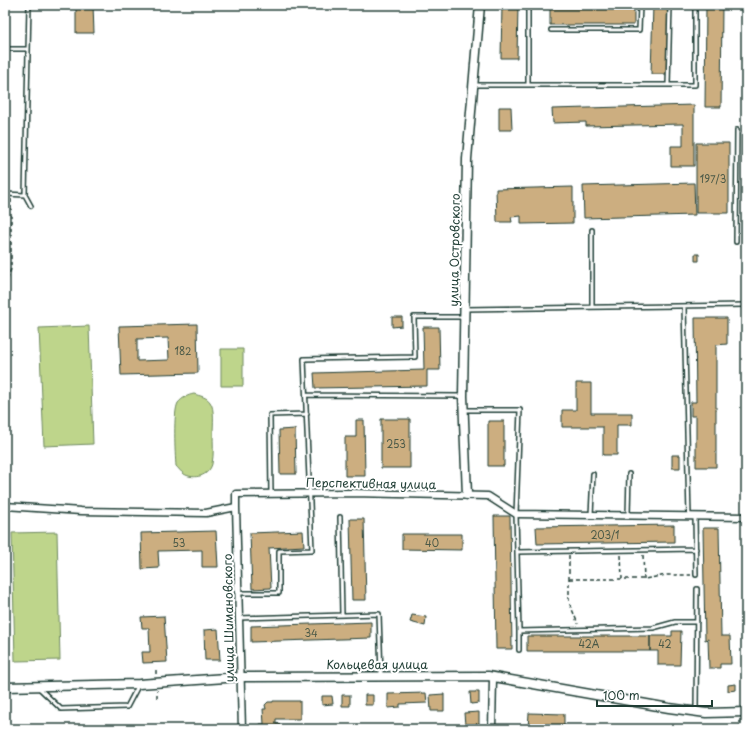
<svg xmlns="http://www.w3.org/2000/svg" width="751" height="734" font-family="'Playpen Sans',sans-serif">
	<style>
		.green { fill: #bed58b; stroke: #6e8960 }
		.building { fill: #ccae80; stroke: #1f3d34; fill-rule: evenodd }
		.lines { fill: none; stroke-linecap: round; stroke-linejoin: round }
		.service-casing { stroke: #1f3d34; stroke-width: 6 }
		.minor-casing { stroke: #1f3d34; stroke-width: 9 }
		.tertiary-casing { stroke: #1f3d34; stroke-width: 11 }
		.path { stroke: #1f3d34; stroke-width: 1.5; stroke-dasharray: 4 3; stroke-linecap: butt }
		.service { stroke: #fff; stroke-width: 3 }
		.minor { stroke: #fff; stroke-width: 6 }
		.tertiary { stroke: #fff; stroke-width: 8 }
		.labels { text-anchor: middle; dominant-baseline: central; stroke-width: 4; stroke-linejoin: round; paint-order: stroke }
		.number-label { font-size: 10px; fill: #4a5947 }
		.street-label { font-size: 12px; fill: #1f3d34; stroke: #fff }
	</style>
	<rect width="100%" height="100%" fill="#fff"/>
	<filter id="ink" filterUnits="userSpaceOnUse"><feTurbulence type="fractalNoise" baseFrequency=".025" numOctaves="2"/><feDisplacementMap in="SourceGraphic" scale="8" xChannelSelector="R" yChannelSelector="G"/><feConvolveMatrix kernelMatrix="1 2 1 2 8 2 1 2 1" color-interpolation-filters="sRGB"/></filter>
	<g filter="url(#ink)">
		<!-- green -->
		<path class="green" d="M89,326l4,118 -49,2 -5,-118z
			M221,349h22v37h-22z
			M194,394c6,2 13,3 16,8 5,6 3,24 3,31 0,10 1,21 -1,31 -3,12 -18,16 -28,10 -3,-2 -6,-6 -8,-8 -1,-12 -3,-54 2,-63 4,-5 10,-8 16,-9z
			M57,532l3,128 -45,1 -3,-128z"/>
		<!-- building -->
		<path class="building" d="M76,5h17l1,28h-18z
			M502,5h16l-1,53h-16z
			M653,5h16l-2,69h-16z
			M706,5h16l-1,102h-16z
			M550,8h84v17h-84z
			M694,105v61h-23v-20h12v-22l-97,2v-4l-33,1 -1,-14z
			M499,107h12l1,23h-13z
			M696,143h33v70h-33z
			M694,183l1,32 -111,3 -1,-32z
			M573,187v36l-52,1v-8l-10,1 1,5h-15l-1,-33z
			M695,254h4v7h-4z
			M392,317h10v9l-10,1z
			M695,318h32v26l-11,1v122h-20v-51h-5v-14h5z
			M197,324l1,49 -77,2 -2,-49zM168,338l1,22 -32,1v-22z
			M423,327h16l1,43h-13v16l-112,2 -1,-15 110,-3z
			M576,383h15v30h41v12h-15v30h-14v-28h-41v-17h14z
			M381,419h29v49h-29z
			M356,420h8l1,56h-20v-39h11z
			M488,421h16v45h-16z
			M295,429l1,45h-16l-1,-44z
			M672,455h8v13h-8z
			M494,516h16l2,133h-16z
			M350,519h14l2,81h-14z
			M674,525v17l-137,2 -1,-17z
			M703,528h16l2,108h9l1,28h-11v4h-11l-1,-29 -3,1z
			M216,531l2,36h-16v-17l-44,1 1,17 -17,1 -1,-36z
			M303,531l1,15 -35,2 2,40 -19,1 -2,-56z
			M402,534h60v16l-60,-1z
			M412,615l14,2 -1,9 -15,-4z
			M164,616l3,46 -24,1 -1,-11h8l-1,-24h-7l-1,-11z
			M371,622v16l-120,4v-16z
			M218,629l2,31h-15l-1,-30z
			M672,631h9l-1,34h-22v-14h-8v-15h22z
			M527,636h123v15h-123z
			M736,684v6l-8,1v-6z
			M470,692h9v11l-8,1z
			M426,693l1,10 -27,1v3l-12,1v-14z
			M444,694v17h-13l-1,-16z
			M342,695h8v11h-8z
			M365,695h8v10h-8z
			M322,696h10l1,8 -11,1z
			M273,701h27v18h-24v5h4v5h-20v-5h4l-1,-15h3l-1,-4 3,-3h5z
			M5,703h1l1,21h-2z
			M479,712v12l-14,1 -1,-12z
			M529,713l35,1v15h-36z"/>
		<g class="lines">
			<defs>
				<path id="service" d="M29,5l-4,190 6,11
					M528,5v80
					M551,30h88l1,-25
					M5,49h23
					M475,85h220v-80
					M668,85l2,-80
					M5,194l20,1
					M592,230v77
					M736,242l1,-112
					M684,306l5,210
					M466,309l280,-4
					M306,395l156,1
					M465,410h55l-4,104 3,117 134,-3 22,-6h22
					M271,494l-1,-79 37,-1
					M591,515l2,-41
					M628,515l1,-41
					M340,517l2,98
					M695,517l1,58
					M517,552l179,-3
					M239,593h40v-42l33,-1 -8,-191 111,-2 -1,-40h50
					M239,618l140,-4 2,61
					M519,631v19
					M39,688l22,21 66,-2 11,-21
					M696,711l1,-122"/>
				<path id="minor" d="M5,506l76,5 125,2 30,-6v-13l117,-1 135,3 28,18 230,3
					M236,507l6,222
					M492,729l1,-51"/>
				<path id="tertiary" d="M467,495l-4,-99 4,-237 13,-154
					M5,687l134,-3 101,-7 248,-1 181,32 37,5 40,-1"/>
			</defs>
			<!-- service casing -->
			<use href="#service" class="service-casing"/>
			<!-- minor casing -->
			<use href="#minor" class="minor-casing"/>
			<!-- tertiary casing -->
			<use href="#tertiary" class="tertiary-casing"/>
			<!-- path -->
			<path class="path" d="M5,286l6,-17v-70
				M569,555v47l9,22
				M621,555l1,24
				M643,555l1,24
				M569,579h75l23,-4h24
				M156,670v6
				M157,698v-8
				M740,719v10"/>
			<!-- service -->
			<use href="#service" class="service"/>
			<!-- minor -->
			<use href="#minor" class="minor"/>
			<!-- tertiary -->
			<use href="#tertiary" class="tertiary"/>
		</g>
	</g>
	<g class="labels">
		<!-- number labels -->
		<g class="number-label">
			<text x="713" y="178">197/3</text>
			<text x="183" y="350">182</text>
			<text x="396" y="443">253</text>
			<text x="605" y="534">203/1</text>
			<text x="179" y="542">53</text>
			<text x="432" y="542">40</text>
			<text x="311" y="632">34</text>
			<text x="589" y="643">42А</text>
			<text x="665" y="643">42</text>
		</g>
		<!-- street labels -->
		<g class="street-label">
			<text transform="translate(454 250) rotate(-89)">улица Островского</text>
			<text transform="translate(371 483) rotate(1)">Перспективная улица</text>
			<text transform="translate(228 618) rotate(-91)">улица Шимановского</text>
			<text x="377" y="664">Кольцевая улица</text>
		</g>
	</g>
	<!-- margin -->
	<rect width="751" height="734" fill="none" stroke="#fff" stroke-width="20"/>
	<rect x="10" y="10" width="731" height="714" fill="none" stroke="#1f3d34" stroke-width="1.5" filter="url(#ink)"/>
	<!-- scale -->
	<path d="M597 700v6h115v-6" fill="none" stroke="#1f3d34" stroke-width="2"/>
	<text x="603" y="700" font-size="12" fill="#1f3d34" stroke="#ffffff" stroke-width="3" paint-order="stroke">100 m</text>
</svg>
